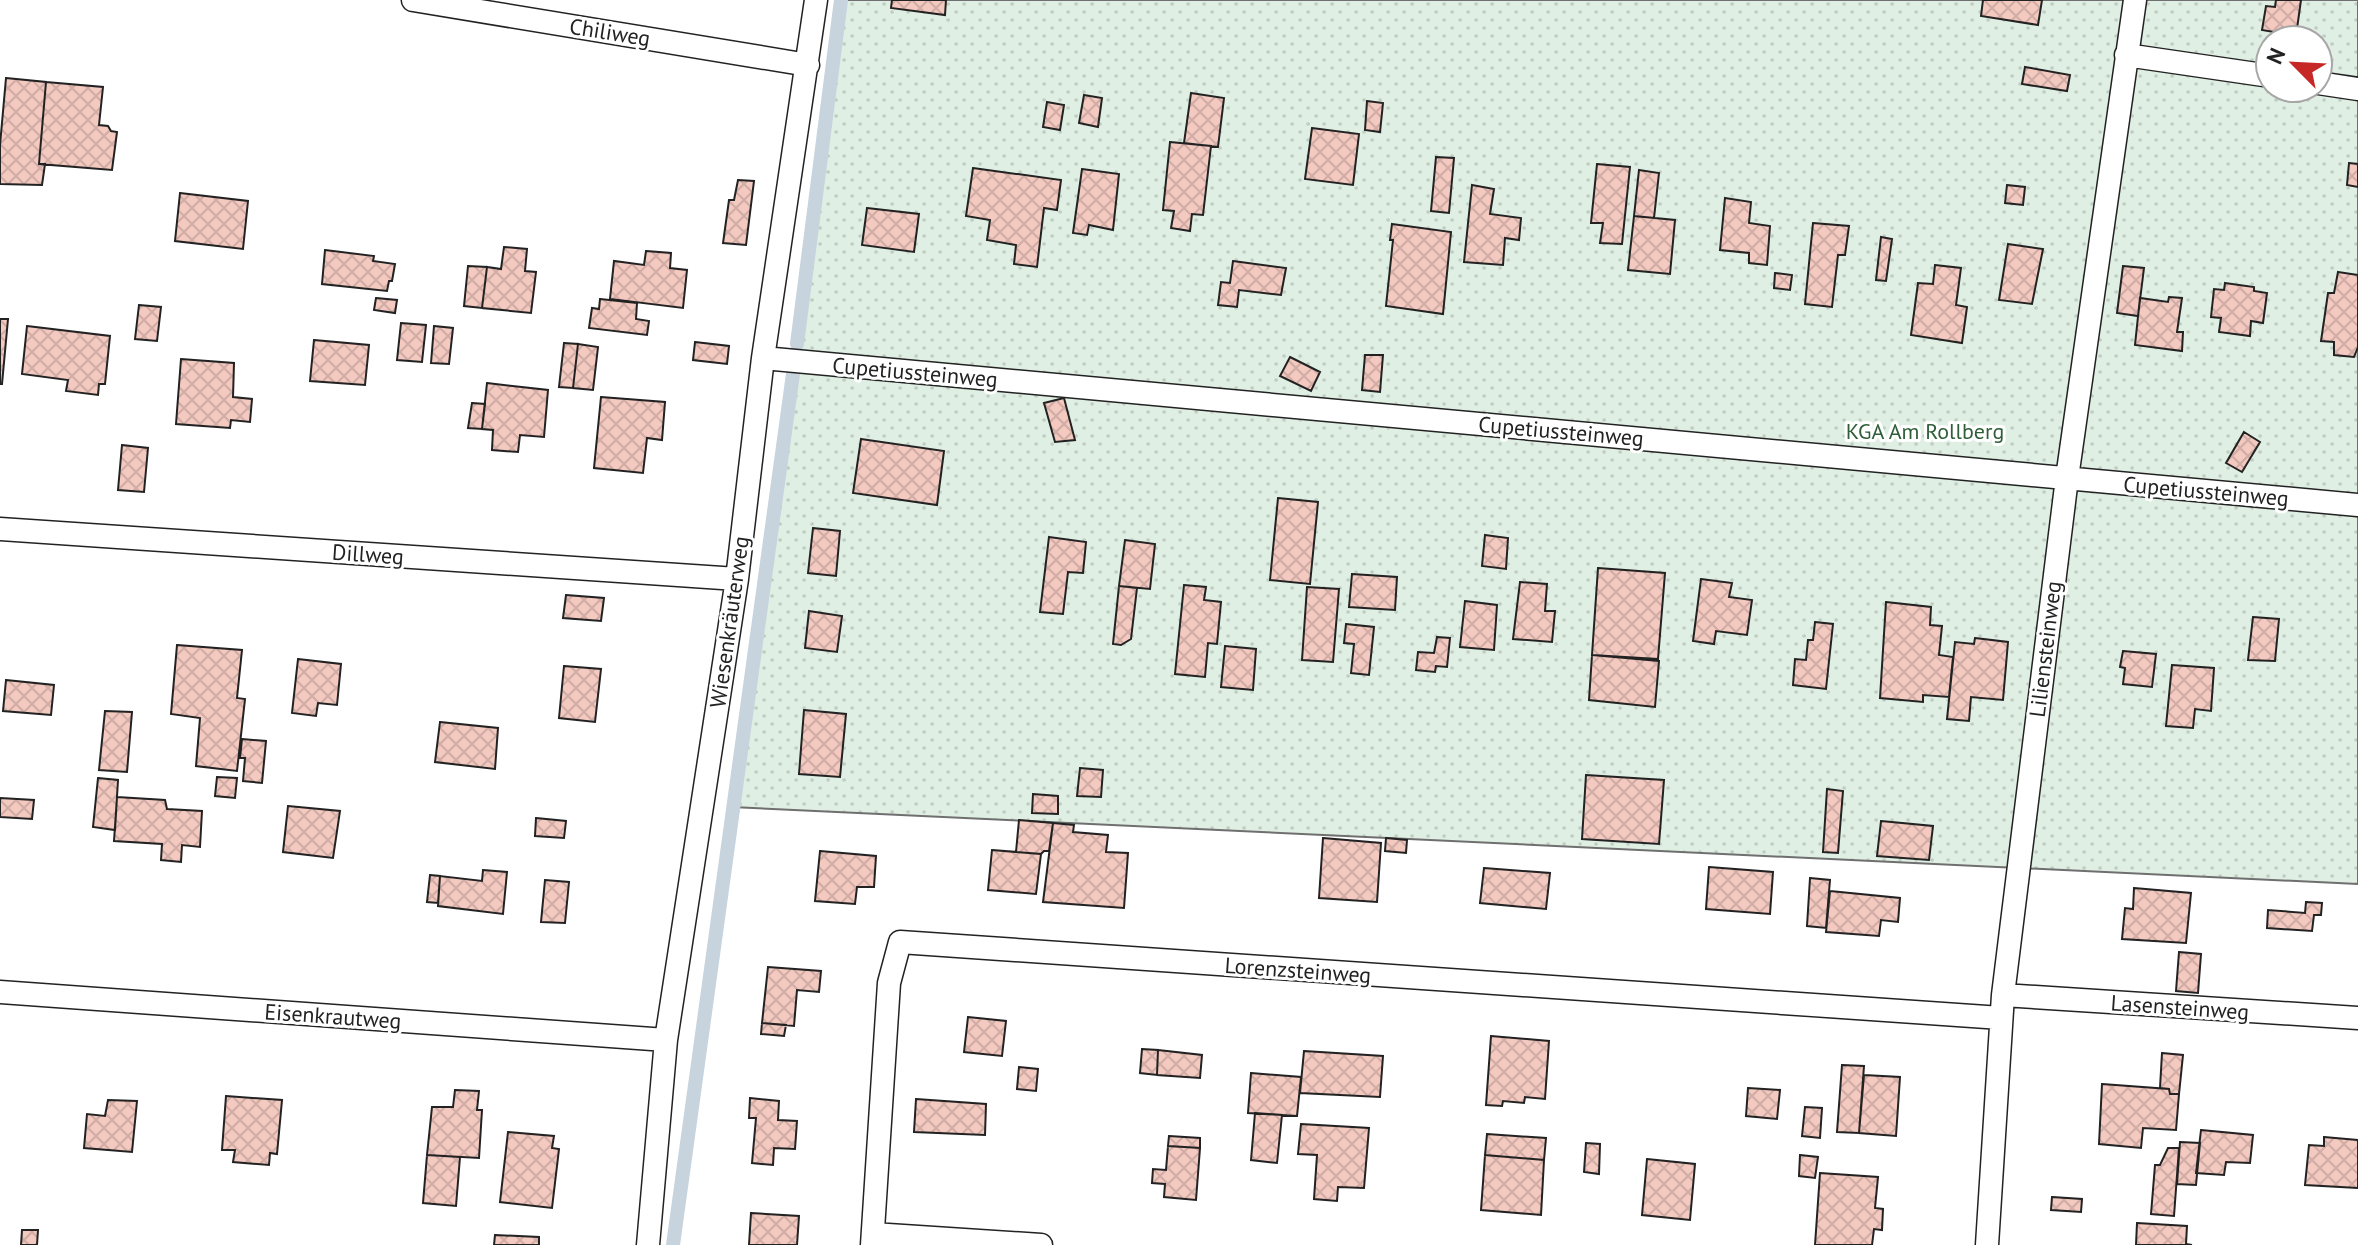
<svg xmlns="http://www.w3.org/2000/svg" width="2358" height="1245" font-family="'PT Sans',sans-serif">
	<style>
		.garden { fill: url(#garden-dots); stroke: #6f6f6f; stroke-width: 2; fill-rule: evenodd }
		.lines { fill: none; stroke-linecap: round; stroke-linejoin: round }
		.stream { stroke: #c7d3dd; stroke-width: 14 }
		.building { fill: url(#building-cross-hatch); stroke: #222; stroke-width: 2 }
		.lane-casing { stroke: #222; stroke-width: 25 }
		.lane { stroke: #fff; stroke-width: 22 }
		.labels { text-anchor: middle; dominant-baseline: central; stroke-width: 6; stroke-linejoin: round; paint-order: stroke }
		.street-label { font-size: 22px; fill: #222; stroke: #fff }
		.park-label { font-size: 22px; fill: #2f5e38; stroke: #fff }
	</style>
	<defs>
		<pattern id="garden-dots" width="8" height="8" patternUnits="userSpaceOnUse" patternTransform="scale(2)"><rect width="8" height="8" fill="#e0efe3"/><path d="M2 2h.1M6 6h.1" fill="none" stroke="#c0cdc2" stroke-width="1.8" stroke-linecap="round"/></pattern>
		<pattern id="building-cross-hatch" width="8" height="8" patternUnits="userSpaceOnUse" patternTransform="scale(2)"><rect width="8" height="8" fill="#f3c9c0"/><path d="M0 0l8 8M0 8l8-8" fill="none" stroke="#d0aca5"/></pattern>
	</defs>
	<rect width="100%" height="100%" fill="#fff"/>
	<!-- garden -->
	<path class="garden" d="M841,0h1517v884l-1626,-77zM2270,40h48v48h-48z"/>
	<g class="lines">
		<!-- stream -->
		<path class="stream" d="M797,344l44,-344
			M673,1245l120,-871"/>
	</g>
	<!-- building -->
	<path class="building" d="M892,0h54l-1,15 -54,-7z
		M1983,0h59l-4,25 -57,-9z
		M2276,0h25l-5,36 -34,-6 4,-24 9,1z
		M2025,67l45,8 -3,16 -45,-7z
		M6,78l40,4 -7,82h6l-3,21 -42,-1v-39z
		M46,82l57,5 -4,38 9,1 3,5 6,1 -5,38 -73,-6z
		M1191,93l33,5 -6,49 -34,-4z
		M1084,95l18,3 -4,29 -19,-4z
		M1367,101l16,2 -3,29 -15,-2z
		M1047,102l17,3 -4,25 -17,-3z
		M1312,128l47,6 -6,51 -48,-6z
		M1170,142l41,4 -8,69 -11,-1 -2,17 -19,-3 3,-17 -11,-1z
		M1436,157l18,1 -5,55 -18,-2z
		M2349,163l9,1v23l-11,-2z
		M1597,164l33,3 -8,77 -22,-1 3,-20h-12z
		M973,168l88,12 -4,30 -13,-2 -7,59 -23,-3 2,-19 -29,-5 3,-20 -24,-4z
		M1082,169l37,5 -6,56 -24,-5 -2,10 -14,-2z
		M1639,170l20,3 -5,45 -20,-2z
		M738,180l16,1 -8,64 -23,-2 6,-43h5z
		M1472,185l22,4 -4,25 31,4 -2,22 -14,-2 -2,27 -39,-3z
		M2007,185l18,2 -2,18 -18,-2z
		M180,193l68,8 -5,48 -68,-8z
		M1725,198l26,4 -2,21 21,3 -3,39 -18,-2v-10l-29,-3z
		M867,208l52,6 -5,38 -52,-7z
		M1634,216l41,4 -5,54 -42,-4z
		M1813,223l36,3 -4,29h-7l-6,52 -27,-3z
		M1392,224l59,8 -8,82 -57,-8 7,-66h-3z
		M1881,237l11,2 -6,42 -10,-1z
		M2008,244l35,5 -11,55 -33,-4z
		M504,247l23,2 -2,22 11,1 -5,41 -49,-5 5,-41 14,2z
		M325,250l49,6 -1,5 22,3 -3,17h-3l-2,10 -65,-7z
		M646,251l25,2 -1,15 17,2 -4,38 -73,-9 4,-38 30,4z
		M1233,261l53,7 -5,27 -42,-5 -2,17 -19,-2 3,-23 9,1z
		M1935,265l26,3 -5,37 11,2 -5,36 -51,-8 7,-52 15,1z
		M468,266l19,1 -5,41 -18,-2z
		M2123,266l21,2 -6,48 -21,-3z
		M2338,272l20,3v72l-4,10 -20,-2v-13l-13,-1 7,-48h6z
		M1775,273l17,2 -2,15 -16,-2z
		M2225,283l29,4v4l13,2 -4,30 -12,-2 -1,15 -31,-4 2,-14 -10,-1 3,-28 10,1z
		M2169,297l13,1 -5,34h6l-1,19 -47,-6 5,-47 28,4z
		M376,298l21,2 -2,13 -21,-3z
		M600,299l37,4 -1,16 13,2 -2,14 -58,-7 3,-20 7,1z
		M139,305l22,2 -4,34 -22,-2z
		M0,319h8l-6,65h-2z
		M401,323l25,2 -4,37 -25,-2z
		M27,326l83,10 -5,48h-6l-1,11 -32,-4 2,-11 -46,-6z
		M434,326l19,2 -4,36 -18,-1z
		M314,340l55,5 -4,40 -55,-4z
		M695,342l34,4 -2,18 -34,-4z
		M564,343l14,1 -5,44 -14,-1z
		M578,344l20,3 -5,43 -20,-2z
		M1365,355h18l-3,37 -18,-2z
		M1290,357l30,15 -9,19 -31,-15z
		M181,359l53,4 -1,34 19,2 -2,23 -19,-2 -1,8 -54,-4z
		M487,383l61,7 -4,47 -24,-2 -2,17 -26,-2 1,-20 -11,-1z
		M601,397l64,5 -3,38 -15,-2 -4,35 -49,-5z
		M1064,398l11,42 -20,2 -11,-39z
		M472,403l13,1 -3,25 -14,-1z
		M2244,432l16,10 -18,30 -16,-9z
		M861,439l83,12 -7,54 -84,-12z
		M122,445l26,3 -4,44 -26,-2z
		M1278,498l40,4 -8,82 -40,-4z
		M813,528l27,3 -4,45 -28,-3z
		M1485,535l23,3 -2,31 -24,-3z
		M1049,537l37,5 -3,31 -15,-1 -5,42 -23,-2z
		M1125,540l30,4 -5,45 -31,-3z
		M1598,568l67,5 -7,86 -66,-4z
		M1352,574l45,3 -2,33 -46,-3z
		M1701,579l31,4 -3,14 23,3 -5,35 -31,-4 -2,13 -21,-3z
		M1520,582l27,2 -2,27h10l-3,31 -39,-3z
		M1184,585l22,2 -2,13 17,2 -4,42 -9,-1 -3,34 -30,-3z
		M1119,586l18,2 -6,51 -10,6 -8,-1z
		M1307,587l32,2 -6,73 -31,-2z
		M566,595l38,3 -3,23 -38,-3z
		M1465,601l32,4 -3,45 -34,-3z
		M1886,602l45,5 -1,18 12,1 -3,29 14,2 -4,40 -26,-2v7l-43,-4z
		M809,611l33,5 -5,36 -32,-4z
		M2253,617l26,2 -4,42 -27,-1z
		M1815,622l18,2 -7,65 -33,-4 2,-26 11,1 2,-20h5z
		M1346,624l28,3 -5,48 -18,-2 3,-29 -10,-1z
		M1437,637l13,1 -3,29 -11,-1 -1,6 -19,-2 2,-18 16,1z
		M1975,638l33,4 -5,58 -32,-3 -2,24 -22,-2 8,-77 19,2z
		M177,645l65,5 -5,48 8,1 -8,72 -41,-5 4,-48 -29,-4z
		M1225,646l31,3 -3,41 -32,-3z
		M2123,651l33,3 -4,33 -29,-3 2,-16 -5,-1z
		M1592,655l67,6 -4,46 -66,-7z
		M298,659l43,5 -4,41 -19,-2 -2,13 -24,-3z
		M2172,665l42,3 -3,43 -16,-2 -2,19 -27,-2z
		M564,666l37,3 -6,53 -36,-4z
		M6,680l48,5 -3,30 -48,-4z
		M804,710l42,4 -6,63 -41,-3z
		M105,711l27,1 -5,60 -28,-2z
		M440,722l58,6 -3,41 -60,-7z
		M242,739l24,2 -4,42 -19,-2 2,-23h-5z
		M1080,768l23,2 -2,27 -24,-1z
		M1586,775l78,5 -5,64 -77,-5z
		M217,777l20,1 -2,20 -20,-2z
		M98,778l20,2 -3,50 -22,-3z
		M1827,789l16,2 -5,62 -15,-1z
		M1033,794l25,2v18l-26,-1z
		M117,797l48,3 2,9 35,2 -2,36 -18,-2 -1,17 -20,-2 1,-16 -48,-3z
		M0,798l34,2 -2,19 -32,-2z
		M288,806l52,5 -7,47 -50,-6z
		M536,818l30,3 -2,17 -29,-2z
		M1019,820l34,3 -4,28h-5l-3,3 -25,-2z
		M1881,821l52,5 -4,34 -52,-4z
		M1053,823l21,2 -1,7 35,3 -2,17 22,1 -4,55 -81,-6z
		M1323,838l58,5 -4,59 -58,-4z
		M1386,838l21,2 -1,13 -21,-2z
		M992,850l49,4 -5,40 -48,-4z
		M820,851l56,5 -2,31h-17l-2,17 -40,-3z
		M1709,867l64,5 -3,42 -64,-5z
		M1484,868l66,5 -4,36 -66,-6z
		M483,870l24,2 -4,42 -65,-8 2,-30 42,5z
		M430,875l10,1 -2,27 -11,-1z
		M1810,878l20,2 -4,48 -19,-2z
		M545,880l24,2 -4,41 -24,-1z
		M2134,888l57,5 -5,50 -64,-4 3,-31 8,1z
		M1830,891l70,7 -2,24 -17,-2 -2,16 -53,-4z
		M2306,902l16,1 -1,12h-7l-2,16 -45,-3 1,-18 37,3z
		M2179,952l22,2 -3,39 -22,-2z
		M768,967l53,4 -2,21 -22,-2 -3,36 -32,-3z
		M968,1017l38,4 -4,35 -38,-4z
		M762,1023l24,2 -2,11 -23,-2z
		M1491,1036l58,5 -4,58 -20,-2 -1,6 -21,-2 -1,5 -16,-1z
		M1142,1049l16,1 -1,25 -17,-2z
		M1158,1050l44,5 -2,23 -43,-3z
		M1304,1051l79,5 -3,41 -80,-4z
		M2162,1053l21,2 -4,39h-9l-1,-5 -9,-1z
		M1842,1065l22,1 -5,67 -22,-1z
		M1019,1067l19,2 -2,22 -19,-2z
		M1251,1073l50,4 -4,39 -49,-3z
		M1864,1075l36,2 -4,59 -37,-3z
		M2102,1084l67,5 1,5h9l-3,36 -33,-2 -2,20 -42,-4z
		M1748,1088l32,2 -3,29 -31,-3z
		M455,1090l24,1 -2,19h5l-3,48 -52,-3 5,-48h21z
		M226,1096l56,4 -5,54 -7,-1 -1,12 -36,-3 2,-12h-13z
		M750,1098l29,3 -1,19 19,1 -2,28 -21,-1 -1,17 -21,-2 4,-45h-7z
		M916,1099l70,5 -1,31 -71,-3z
		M108,1100l29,1 -5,51 -48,-4 3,-34 18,2z
		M1805,1107l17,1 -2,30 -18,-2z
		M1255,1113l27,2 -5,48 -26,-3z
		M1301,1124l68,4 -5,60 -26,-1 -1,14 -23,-2 3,-44 -19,-1z
		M2201,1130l52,5 -3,28 -24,-1 -2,13 -28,-2z
		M508,1132l46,4 -2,12 7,1 -7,59 -52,-6z
		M1487,1134l59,4 -2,22 -59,-5z
		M1169,1136l31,2v10l-32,-2z
		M2324,1137l34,3v48l-53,-3 4,-40 15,1z
		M2180,1142l20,1 -4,42 -19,-1z
		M1586,1143l14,1 -1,30 -15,-2z
		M1168,1146l32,2 -4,52 -32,-3 1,-13 -13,-1 1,-14 13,1z
		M2168,1148h11l-5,68 -23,-2 4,-49h5z
		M427,1155l33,2 -4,49 -33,-3z
		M1485,1155l59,5 -3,55 -60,-5z
		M1800,1155l18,2 -3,21 -16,-2z
		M1647,1159l48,5 -5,56 -48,-5z
		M1820,1173l58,4 -3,31 8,1 -1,21 -8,-1 -2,16h-57z
		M2052,1197l30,2 -1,13 -30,-2z
		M751,1213l48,3 -2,29h-48z
		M2137,1223l50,3 -1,18 6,1h-56z
		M22,1230h16l-1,15h-16z
		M495,1235l44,2v8h-45z"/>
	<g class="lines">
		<defs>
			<path id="lane" d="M413,0l395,65
				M2126,55l144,21
				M2318,83l40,6
				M763,358l1595,147
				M0,529l737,50
				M0,992l666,48
				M2003,995l355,23
				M873,1234l168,11
				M648,1245l18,-205 71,-461 26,-221 53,-358
				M872,1245l17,-262 11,-41 1101,76
				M1987,1245l16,-250 64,-517 68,-478"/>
		</defs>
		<!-- lane casing -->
		<use href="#lane" class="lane-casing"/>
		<!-- lane -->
		<use href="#lane" class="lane"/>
	</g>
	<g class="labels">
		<!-- street labels -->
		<g class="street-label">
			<text transform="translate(610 32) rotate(9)">Chiliweg</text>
			<text transform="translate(915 372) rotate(5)">Cupetiussteinweg</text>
			<text transform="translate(1561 431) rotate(5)">Cupetiussteinweg</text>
			<text transform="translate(2206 491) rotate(5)">Cupetiussteinweg</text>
			<text transform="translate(368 554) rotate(4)">Dillweg</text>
			<text transform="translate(729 622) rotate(-82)">Wiesenkräuterweg</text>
			<text transform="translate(2045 649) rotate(-83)">Liliensteinweg</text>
			<text transform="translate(1298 970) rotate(4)">Lorenzsteinweg</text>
			<text transform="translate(2180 1007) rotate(4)">Lasensteinweg</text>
			<text transform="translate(333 1016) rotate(4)">Eisenkrautweg</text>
		</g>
		<!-- park labels -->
		<g class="park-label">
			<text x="1925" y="431">KGA Am Rollberg</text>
		</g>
	</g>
	<!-- north arrow -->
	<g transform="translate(2294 64) rotate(294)"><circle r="38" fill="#ffffff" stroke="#a7a7a7" stroke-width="2"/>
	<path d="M0-6L14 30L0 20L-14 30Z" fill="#c62828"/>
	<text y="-12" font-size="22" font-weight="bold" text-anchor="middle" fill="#222222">N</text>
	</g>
</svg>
